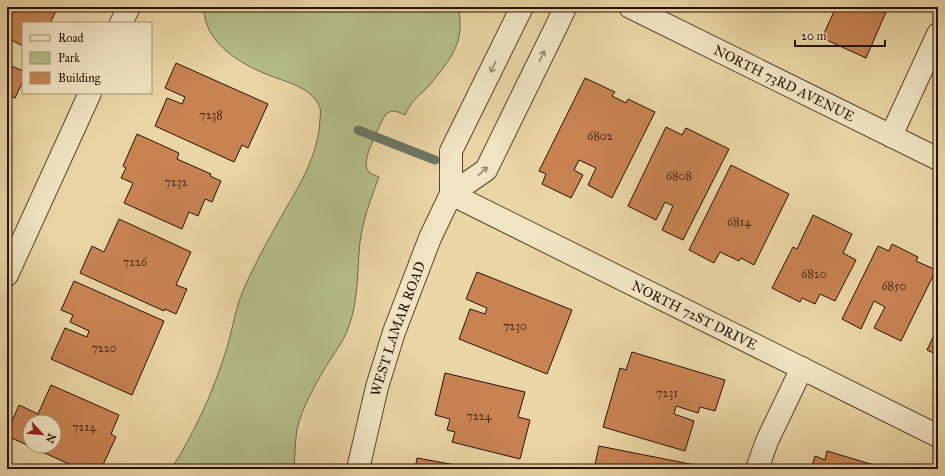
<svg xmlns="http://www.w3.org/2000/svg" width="945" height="476" font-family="'IM FELL Great Primer',serif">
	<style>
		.green { fill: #b4be88; stroke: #6e6844 }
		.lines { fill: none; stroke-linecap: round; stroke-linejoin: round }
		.stream { stroke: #6b7664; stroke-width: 9 }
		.building { fill: #c88353; stroke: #271200; fill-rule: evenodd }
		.minor-casing { stroke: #584329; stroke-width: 24 }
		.tertiary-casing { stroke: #584329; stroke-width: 24 }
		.minor { stroke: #f1e4c4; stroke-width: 22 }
		.tertiary { stroke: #f1e4c4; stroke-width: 22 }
		.oneway { stroke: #96866c }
		.labels { text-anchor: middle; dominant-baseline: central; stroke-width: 3; stroke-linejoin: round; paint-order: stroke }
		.number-label { font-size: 12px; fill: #4f2e15 }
		.street-label { font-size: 14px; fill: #271200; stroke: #f1e4c4 }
	</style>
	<rect width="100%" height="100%" fill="#ead5a4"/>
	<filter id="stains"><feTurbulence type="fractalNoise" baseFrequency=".005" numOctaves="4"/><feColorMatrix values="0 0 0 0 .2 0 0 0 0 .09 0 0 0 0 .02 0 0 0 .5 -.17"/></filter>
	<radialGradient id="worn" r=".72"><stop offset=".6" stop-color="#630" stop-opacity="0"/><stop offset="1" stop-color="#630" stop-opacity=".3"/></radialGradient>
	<!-- green -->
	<path class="green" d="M204,7h254c6,27 -1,44 -18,65 -5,6 -9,12 -14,17 -9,8 -16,14 -21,26 -9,-4 -13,-6 -20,0 -5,11 -23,43 -18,54 2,5 7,6 12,8 -8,21 -16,42 -19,65 -3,28 -1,56 -11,84 -5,15 -16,29 -24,42 -11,19 -23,40 -28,61 -2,13 -2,27 -3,40h-123c23,-35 41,-75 54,-115 7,-20 9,-41 17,-61 15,-35 35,-69 54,-102 12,-21 23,-46 24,-71 0,-4 1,-8 0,-12 -7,-20 -31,-25 -49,-32 -29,-11 -68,-33 -67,-69z"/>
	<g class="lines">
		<!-- stream -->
		<path class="stream" d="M358,130l77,30"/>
	</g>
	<!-- building -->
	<path class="building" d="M7,7h51l-8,16h-27v23l-16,-8z
		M836,7h38l12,5 -20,46 -44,-20z
		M176,63l92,41 -20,44 -6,-3 -8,17 -79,-36 12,-28 15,6 3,-7 -20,-9z
		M7,64l16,7v10l-8,17 -8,-3z
		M585,78l30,14 -3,4 14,7 2,-4 27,13 -43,86 -24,-13 8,-17 -17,-8 -5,10 9,5 -12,23 -29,-14 4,-10 -7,-3z
		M666,127l16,8 4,-7 43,21 -46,91 -21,-10 11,-24 -8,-4 -9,18 -28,-14z
		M137,134l42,19 -2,6 34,15 -1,2 11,5 -9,21 -7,-3 -7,17 -9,-4 -7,17 -58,-26 9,-20 -12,-5 5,-10 -3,-2z
		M731,165l58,29 -35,71 -13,-7 -2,3 -19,-9 -6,11 -25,-13z
		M813,215l39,19 -9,19 13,7 -21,41 -15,-7 -5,10 -13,-6 -2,4 -28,-14 21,-41 4,2z
		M119,219l72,33 -15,33 11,4 -11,25 -11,-5 -1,2 -84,-38 12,-27 12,6z
		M892,244l26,13 -2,4 20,9 -35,71 -27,-13 11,-21 -11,-6 -13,28 -19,-10 36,-73 11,5z
		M477,272l95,38 -25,64 -88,-35 11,-30 15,5 2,-6 -21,-9z
		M74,281l90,40 -32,74 -81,-36 14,-31 22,9 2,-6 -19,-9 3,-7 -12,-5z
		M938,327v28l-11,-5z
		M632,352l93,28 -10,31 -15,-4 -2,6 -22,-7 -2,8 20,7 -9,30 -82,-24 17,-59 6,2z
		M445,373l80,19 -7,25 12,3 -10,39 -68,-17 3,-10 -8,-2 3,-11 -15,-4z
		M51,385l68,30 -8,19 5,3 -15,32h-21l-73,-33v-3l12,-28 19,9zM30,422h24v24h-24z
		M599,446l101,20 -1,3h-105z
		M827,451l60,18h-76l4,-13 10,4z
		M417,458l44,8v3h-46z"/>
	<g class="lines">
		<defs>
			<g id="minor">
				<path d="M891,136l47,-102"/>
				<path id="s1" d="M451,194l487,242"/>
				<path d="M451,194l35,-24 71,-145 7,-15 -1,-3"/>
				<path id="s2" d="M358,469l19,-82 17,-55 36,-94 21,-44v-43l71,-144"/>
				<path d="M757,469l10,-28 35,-73"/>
			</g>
			<g id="tertiary">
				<path id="s3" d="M630,7l308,152"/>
				<path d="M121,23l8,-16"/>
				<path d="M7,275l83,-182"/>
			</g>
		</defs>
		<!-- minor casing -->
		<use href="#minor" class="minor-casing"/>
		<!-- tertiary casing -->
		<use href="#tertiary" class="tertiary-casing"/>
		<!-- minor -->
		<use href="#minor" class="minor"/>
		<!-- tertiary -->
		<use href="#tertiary" class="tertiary"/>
	</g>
	<!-- one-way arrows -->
	<defs><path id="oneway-shaft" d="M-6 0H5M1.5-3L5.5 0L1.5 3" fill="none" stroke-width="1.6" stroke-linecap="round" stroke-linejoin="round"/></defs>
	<g class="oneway">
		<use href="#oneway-shaft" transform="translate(542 56) rotate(-64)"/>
		<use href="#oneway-shaft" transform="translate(493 67) rotate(116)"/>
		<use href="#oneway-shaft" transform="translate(483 171) rotate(-43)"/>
	</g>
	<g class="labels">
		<!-- number labels -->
		<g class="number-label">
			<text x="211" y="115">7238</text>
			<text x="600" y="136">6802</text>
			<text x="679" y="176">6808</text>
			<text x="176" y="182">7232</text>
			<text x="739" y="222">6814</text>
			<text x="135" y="262">7226</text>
			<text x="814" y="274">6820</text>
			<text x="894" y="286">6850</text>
			<text x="515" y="326">7230</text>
			<text x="104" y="348">7220</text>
			<text x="667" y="393">7231</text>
			<text x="479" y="416">7224</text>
			<text x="84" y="427">7214</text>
		</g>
		<!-- street labels -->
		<g class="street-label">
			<text stroke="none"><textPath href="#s3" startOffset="172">NORTH 73RD AVENUE</textPath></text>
			<text stroke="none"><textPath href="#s1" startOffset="272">NORTH 72ST DRIVE</textPath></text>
			<text stroke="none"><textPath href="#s2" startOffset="146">WEST LAMAR ROAD</textPath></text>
		</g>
	</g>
	<!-- margin -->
	<rect width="945" height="476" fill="none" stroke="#ead5a4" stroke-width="24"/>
	<rect x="8" y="8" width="929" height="460" fill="none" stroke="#271200" stroke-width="2"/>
	<rect x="12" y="12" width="921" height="452" fill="none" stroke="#271200"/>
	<!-- legend -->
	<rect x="22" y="22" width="130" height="72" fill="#f1e4c4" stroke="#a09076"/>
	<rect x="30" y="35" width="20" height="6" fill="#f1e4c4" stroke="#a09076"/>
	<text x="58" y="42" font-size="12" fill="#271200">Road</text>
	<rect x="30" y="52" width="20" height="12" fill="#b4be88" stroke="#a09076"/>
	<text x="58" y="62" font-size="12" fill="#271200">Park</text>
	<rect x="30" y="72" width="20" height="12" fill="#c88353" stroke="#a09076"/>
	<text x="58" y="82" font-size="12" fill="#271200">Building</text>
	<!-- north arrow -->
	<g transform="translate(42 434) rotate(116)"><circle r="19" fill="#f1e4c4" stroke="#a09076"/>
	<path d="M0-3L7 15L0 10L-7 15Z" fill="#8f2418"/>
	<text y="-6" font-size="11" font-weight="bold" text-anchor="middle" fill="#271200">N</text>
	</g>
	<!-- scale -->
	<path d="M795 40v6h90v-6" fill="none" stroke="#271200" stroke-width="2"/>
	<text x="801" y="40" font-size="12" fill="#271200" stroke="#f1e4c4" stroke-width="3" paint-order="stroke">20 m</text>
	<rect width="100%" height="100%" filter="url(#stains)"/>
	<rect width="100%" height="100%" fill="url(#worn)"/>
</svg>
